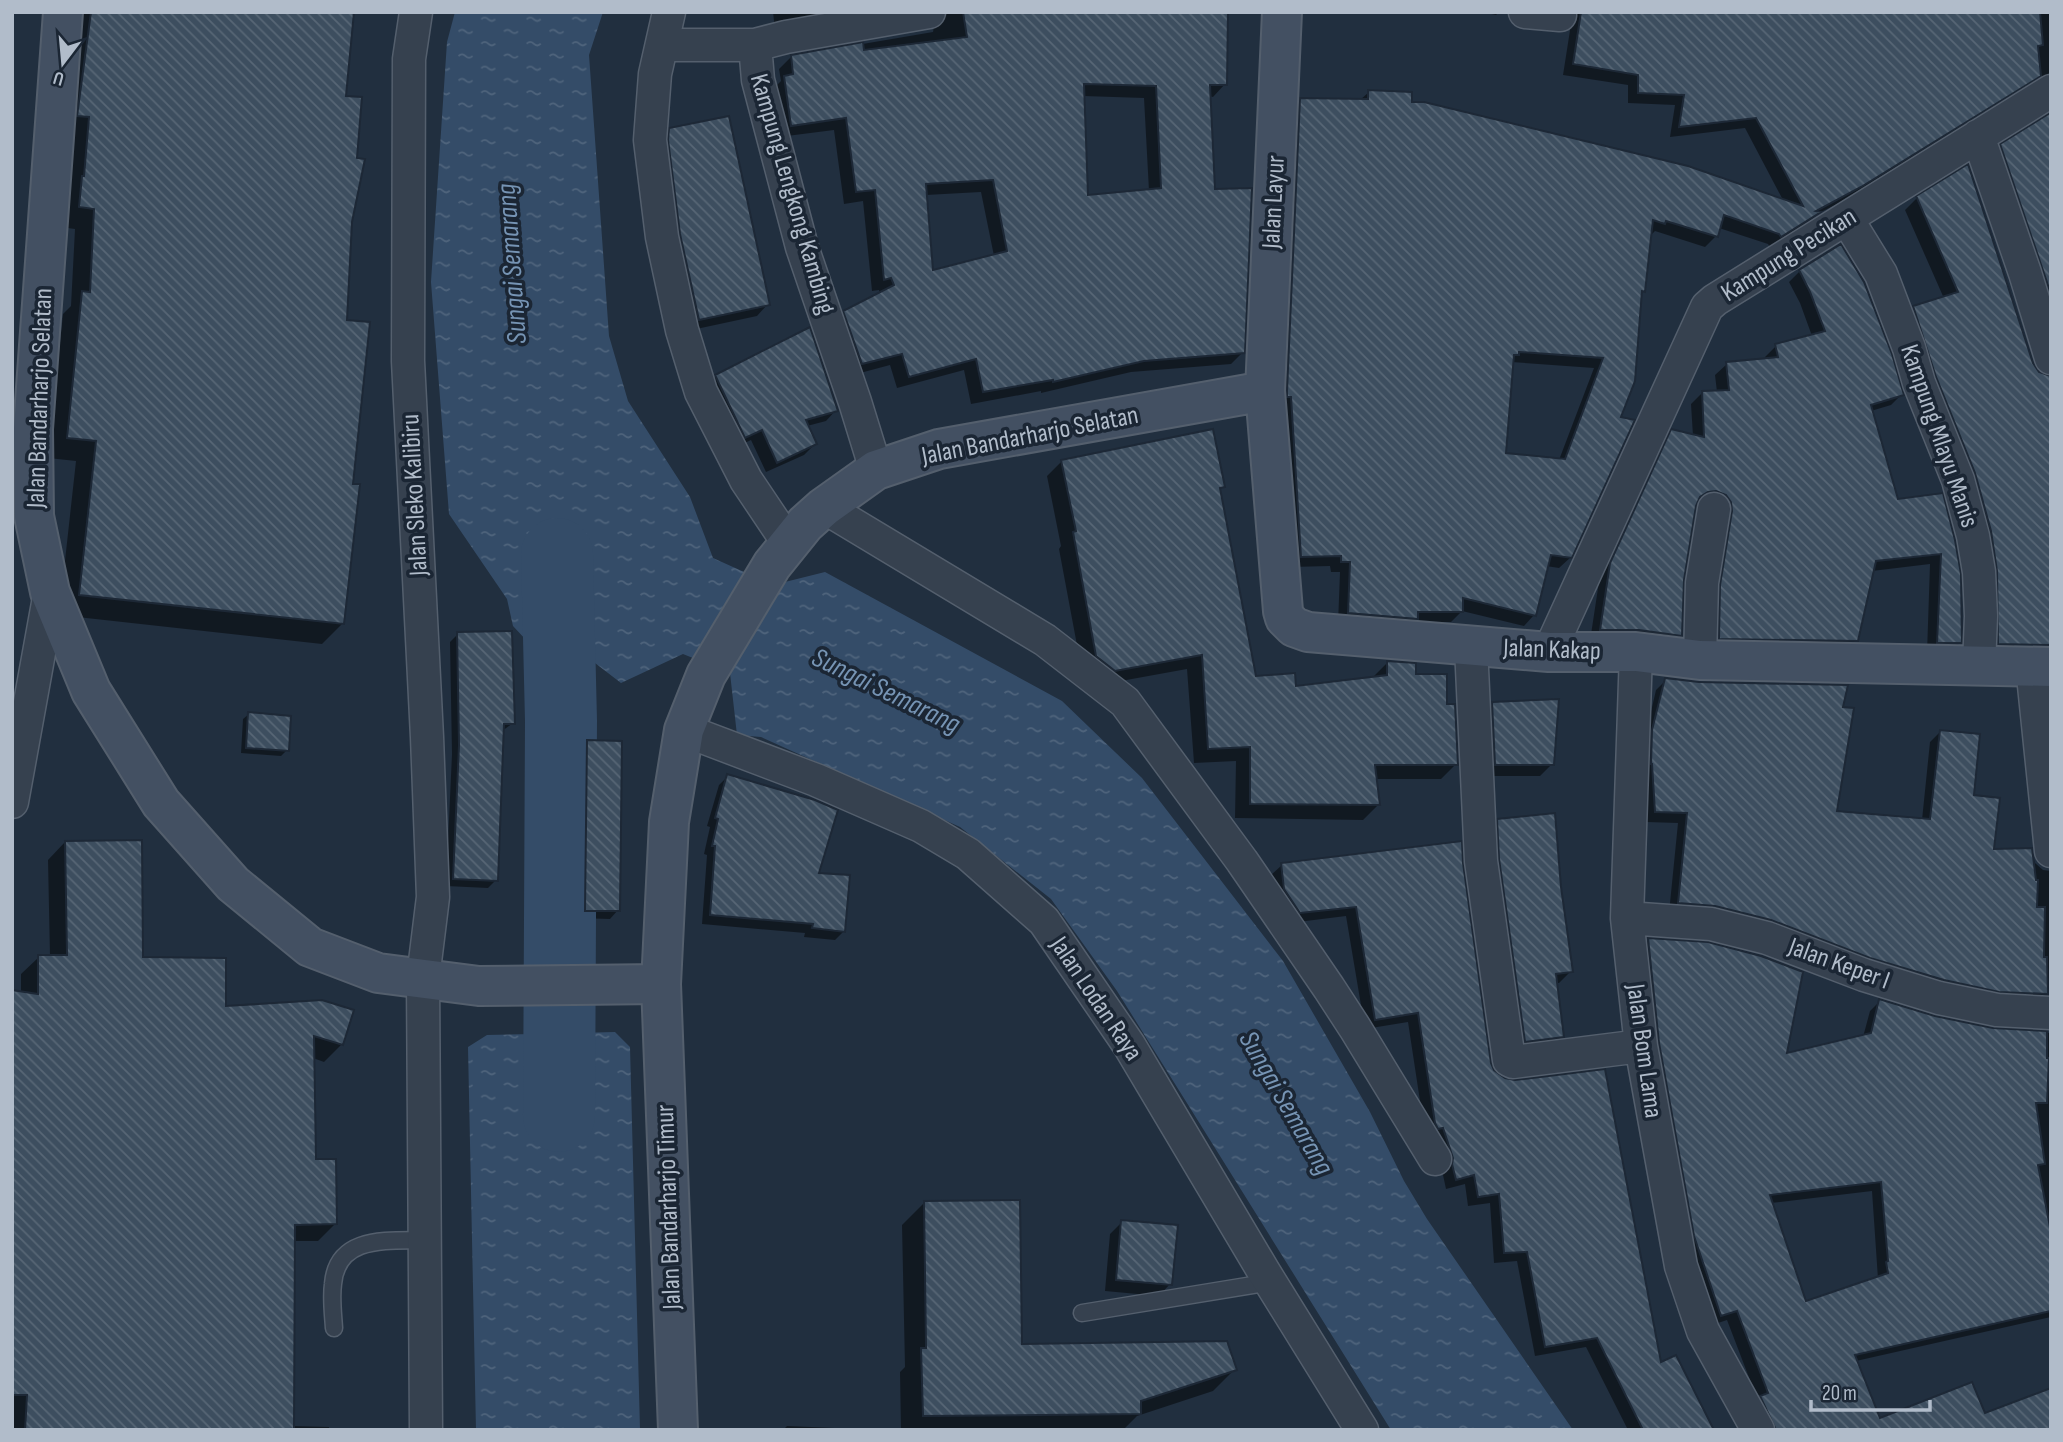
<svg xmlns="http://www.w3.org/2000/svg" width="2063" height="1442" font-family="'Sofia Sans Condensed',sans-serif">
	<style>
		.water { fill: url(#water-ripples) }
		.shadow { fill: #0007; fill-rule: evenodd }
		.lines { fill: none; stroke-linecap: round; stroke-linejoin: round }
		.river { stroke: #344c68; stroke-width: 72 }
		.building { fill: url(#building-back-hatch); stroke: #1d2836; stroke-width: 2; fill-rule: evenodd }
		.lane-casing { stroke: #545f6d; stroke-width: 19 }
		.street-casing { stroke: #545f6d; stroke-width: 35 }
		.secondary-casing { stroke: #545f6d; stroke-width: 42 }
		.lane { stroke: #36414f; stroke-width: 16 }
		.street { stroke: #36414f; stroke-width: 32 }
		.secondary { stroke: #435062; stroke-width: 38 }
		.labels { text-anchor: middle; dominant-baseline: central; stroke-width: 7; stroke-linejoin: round; paint-order: stroke }
		.street-label { font-size: 26px; fill: #b1bcca; stroke: #1b2634 }
		.water-label { font-size: 28px; font-style: italic; fill: #7694b4; stroke: #1b2634 }
	</style>
	<defs>
		<pattern id="water-ripples" width="26" height="14" patternUnits="userSpaceOnUse" patternTransform="scale(1.75)"><rect width="26" height="14" fill="#344c68"/><path d="M2 4q2-2 4 0t4 0M15 11q2-2 4 0t4 0" fill="none" stroke="#4f647c"/></pattern>
		<pattern id="building-back-hatch" width="6" height="6" patternUnits="userSpaceOnUse" patternTransform="scale(1.75)"><rect width="6" height="6" fill="#3d4e5f"/><path d="M-1 5l2 2M0 0l6 6M5-1l2 2" fill="none" stroke="#576675"/></pattern>
	</defs>
	<rect width="100%" height="100%" fill="#212f3f"/>
	<!-- water -->
	<path class="water" d="M455,12h148l-14,43 20,281 19,65 62,96 23,61 60,27 52,-13 237,129 80,77 141,183 87,151 34,69 23,38 146,211h-182l-274,-439 -66,-92 -91,-72 -199,-90 -24,-2 -7,-62 -47,-19 -62,29 -26,-20 -68,-22 -14,-15 -6,-27 -58,-85 -18,-232 16,-240z
		M576,1017l1,16 38,-1 15,15 10,383h-164l-8,-383 19,-12 49,-1 1,-16z"/>
	<!-- shadow -->
	<path class="shadow" d="M74,12h278l-8,85 6,125 -5,99 6,164 -8,138 -21,21 -263,-29 17,-154 -28,-3 15,-144 8,-8 4,-77 -15,-2z
		M773,12h101l-99,18z
		M931,12h295l-1,72 -12,13 -4,-1 4,95 30,161 -12,12 -100,8 -90,21v-2l-70,13 -7,-34 -67,18 -7,-23 -41,11 -17,-52 12,-12 36,-18 -1,-4 -7,1 -9,-90 -19,3 -10,-74 -55,7 -7,-47 9,-9 -2,-12 13,-13 141,-24 2,-11zM1083,96l61,2 5,93 -63,5zM981,192l13,64 -62,16 -6,-77z
		M1483,12h16l-3,3z
		M1561,12h490v75l-12,-4 -10,3 -180,112 -32,16 -9,9 -38,24 -2,-3 -49,-16 -3,8 -11,11 -50,-16 -3,3 -2,-1 -7,58 -3,3 -69,263 -12,11 -13,-2 -12,49 -10,11 -62,-15 -11,11 -113,2 2,-52h-9l-1,-6 -39,1 -10,-160 9,-296 11,-11h59l9,-8 415,110 -39,-74 -75,9 5,-32 -47,-2v-18l-65,-10 8,-51zM1511,362l83,6 -35,92 -55,-6z
		M670,130l98,174 -11,12 -70,15 -29,-189z
		M2001,146l50,124 -19,8 -42,-121z
		M1967,167l40,115 -12,12 -45,18 -45,-102 12,-12z
		M1800,271l102,123 -11,11 -20,6 26,90 44,-6 19,148 -11,11 -22,-1 3,-89 -58,7 -16,69 -11,12 -136,-3 -5,-148 -8,1 -14,78 -1,55 -12,11 -79,-5 10,-66 61,-133 11,-11 21,5 -2,-32 11,-11 15,-1 -2,-17 12,-11 39,-4 -1,-3 11,-11 36,-10 -12,-33 -11,-21z
		M2020,326l-4,318 -12,11h-17l-70,-297 11,-11z
		M716,376l120,34 -10,11 -19,5 8,18 -11,11 -38,17 -15,-32 -17,8 -29,-61z
		M1062,461l162,25 -6,5 36,187 40,10 79,-11 15,-15 26,14 31,30 11,58 -15,15h-66l3,26 -15,15 -128,-2 1,-57 -42,2 -7,-94 -88,16 -17,-13 -23,-123 2,-3 -14,-70z
		M458,634l55,89 -11,8 -6,149 -8,8 -42,-2 6,-132 -2,-112z
		M1666,680l175,28 -6,105 87,7 8,-78 10,-10 32,64 20,54 39,-1 4,14 8,7 8,1v136l-62,-6 -320,-88 9,-90 -32,-1 -2,-80 12,-52z
		M1493,704l59,60 -12,12h-56l-3,-60z
		M249,714l38,36 -6,6 -40,-3 2,-34z
		M588,742l30,168 -8,9 -33,-1 2,-168z
		M728,776l116,155 -9,9 -31,-3 1,-4 -103,-9 5,-69 -3,-1 6,-27 -3,-1 12,-41z
		M1498,821l61,66 12,84 -12,12h-3l6,53 -11,12 -37,5 -28,-220z
		M65,842l77,116 82,50 118,36 -18,18 -11,-4 2,103 21,62 -18,18h-25l-1,185 37,1v3h-317v-438l9,1v-19l18,-17h11l-2,-97z
		M1460,842l29,221 171,302 52,65h-84l-42,-83 -51,9 -18,-95 -23,2 -4,-60 -22,3 -3,-22 -19,5 -3,-14 1,-6 -19,-35 -17,-112 -43,7 -19,-113 -56,7 -16,-23 -3,-25 11,-10z
		M1648,940l137,115 78,-18 7,-26 10,-10 55,17 61,12 55,3v284l-195,44 23,60 105,-5 67,14h-289l-4,-29 -31,-81 -15,5 -27,-79 -46,-296zM1872,1191l6,88 -74,25 -33,-101z
		M924,1203l97,143 214,23 -22,22 -76,25 -14,14h-222l-1,-58 5,-5 -3,-142z
		M1122,1222l48,62 -11,12 -54,-5 5,-57z
		M787,1426l95,4h-99z"/>
	<g class="lines">
		<!-- river -->
		<path class="river" d="M557,554l4,167 -2,395"/>
	</g>
	<!-- building -->
	<path class="building" d="M91,12h263l-8,84 16,1 -5,61 8,1 -13,63 -5,98 23,2 -17,162h7l-16,140 -265,-29 17,-154 -29,-3 15,-147 8,1 4,-83 -15,-2 3,-31h2l5,-59 -12,-1z
		M963,12h265l-1,73h-17l5,104 37,-1 -7,165 -101,8 -91,21v-2l-70,12 -7,-33 -67,18 -7,-23 -40,10 -19,-53 51,-26 -3,-7 -7,2 -9,-90 -19,2 -10,-74 -55,8 -7,-50 9,-2 -2,-19 72,-13 1,8 103,-13zM1084,84l72,2 5,102 -73,7zM993,180l14,71 -74,19 -7,-86z
		M1581,12h459l3,33 -5,1 3,30 -180,111 -45,24 5,1 -40,25 -2,-3 -55,-19 -6,22 -52,-16 -1,3 -12,-4 -8,72 -3,-1 -7,90 -14,36 14,3 -63,138 -21,-3 -15,61 -73,-18v14h-45v7l-70,-6 2,-51h-9v-6l-40,1 -10,-160h-4v-6l13,-293 68,1v-9l44,2v10h12l264,64 115,40 -47,-88 -77,9 5,-32 -46,-2v-18l-65,-11zM1519,352l84,6 -38,101 -59,-6 8,-98h5z
		M2050,113l1,1v180l-51,-150z
		M729,116l41,189 -71,15 -19,-86 -12,-94 1,-12z
		M1968,164l65,199 6,9 12,4v269l-53,-1 -1,-73 -6,-40 -16,-58 -39,-96 -23,-71 45,-14 -42,-96z
		M1841,244l23,38 28,72 12,41 -33,10 27,94 45,-6 12,47 6,34 1,69h-25l4,-89 -65,7 -18,80 -139,-2 1,-54 12,-74 -1,-9 -5,-7 -10,-4 -8,1 -8,5 -4,9 -12,74 -2,56 -43,-6h-39l10,-67 61,-134 33,8 -2,-46 27,-1 -3,-28 52,-5 -3,-13 50,-13 -15,-39 -11,-22z
		M810,327l28,84 -32,9 11,24 -40,19 -15,-33 -17,8 -30,-63z
		M1213,429l12,58 -5,1 36,188 39,-3 1,13 91,-11v-14l29,2v11h31v30h8l3,61h-83l5,40 -130,-1v-57l-42,2 -6,-94 -87,16 -19,-15 -23,-124 3,-1 -15,-71z
		M512,631l3,93h-11l-6,157 -45,-2 6,-134 -2,-113z
		M1665,678l34,4 149,3 -5,22 11,1 -17,103 93,8 10,-89 40,4 -6,61 26,3 -6,51 38,-1 4,32h2l-1,27h8l-1,50h3l1,37 -49,-2 -55,-12 -74,-22 -99,-38 -56,-14 -37,-3 9,-90 -32,-1 -3,-48h-1l1,-34z
		M1559,699l-5,66h-59l-3,-63z
		M248,712l43,4 -2,35 -43,-3z
		M587,740l35,1 -2,170h-35z
		M727,774l88,26 23,10 -19,63 31,2 -5,57 -33,-4 1,-4 -103,-9 5,-69h-3l6,-27 -3,-1z
		M1555,813l6,74 12,85 -17,2 8,63 -39,5 -26,-183 -2,-40z
		M142,840l1,117 83,1v48l96,-6 32,10 -11,35 -29,-9 2,123h20l1,65 -42,1 -1,205h-269l2,-35h-15v-405l26,4v-39h29l-2,-114z
		M1462,841l1,22 28,200 3,7 11,8 10,2 90,-11 56,293 15,-7 38,75h-71l-46,-92 -52,9 -18,-95 -23,1 -5,-59 -21,3 -4,-22 -18,5 -4,-16 1,-6 -10,-30 -5,1 -3,-6 -17,-110 -43,7 -19,-113 -56,6 -16,-24 -3,-26z
		M1648,938l60,4 53,14 42,16 -16,81 84,-20 8,-34 56,17 58,12 54,3v27h2l-2,45h-11l9,61 -7,1 13,67v79l-196,44 25,63 92,-36 13,31 66,-25v42h-275l-16,-34 8,-3 -31,-82 -16,5 -27,-80 -35,-193zM1881,1182l7,79 -2,1 2,11 -82,28 -36,-106z
		M1020,1200l2,144 205,-3 10,29 -96,31v13l-218,2 -2,-68h5l-2,-147z
		M1121,1220l57,5 -6,60 -56,-5z"/>
	<g class="lines">
		<defs>
			<path id="lane" d="M1082,1313l189,-31
				M334,1328c-1,-15 -3,-30 -1,-44 4,-49 55,-43 91,-44"/>
			<path id="street" d="M416,12l-7,47 -1,302 19,376 6,160 -10,81 3,452
				M669,12l-14,62 -5,66 12,97 20,93 19,62 45,88 43,64
				M1525,12l35,3
				M662,45h93l31,-8 143,-25
				M755,45l3,35 44,167 53,155 21,68
				M1978,136l47,137 26,85
				M1847,219l34,55 28,74 10,35 39,97 15,56 6,36 2,44 -2,50
				M824,507l221,133 80,62 117,159 87,127 26,40 80,131
				M1471,647l10,214 28,199 4,2 128,-16
				M1549,652l158,-345 8,-7 336,-209
				M1636,652l-9,266 14,128 40,220 22,65 55,99
				M1700,660l2,-77 12,-74
				M2032,666l19,185
				M684,730l132,50 105,46 47,28 76,67 85,124 135,227 98,158
				M12,802l38,-210
				M1627,918l84,6 56,14 97,37 75,23 58,12 54,3"/>
			<path id="secondary" d="M63,12l-30,417 1,87 16,76 41,99 70,112 72,81 77,63 68,26 101,13 182,-2 8,-162 15,-92 22,-55 66,-110 33,-41 19,-17 52,-37 63,-21 326,-58
				M1282,12l-17,379 18,220 2,7 9,9 14,5 241,20h87l64,8 351,7
				M661,984l17,446"/>
		</defs>
		<!-- lane casing -->
		<use href="#lane" class="lane-casing"/>
		<!-- street casing -->
		<use href="#street" class="street-casing"/>
		<!-- secondary casing -->
		<use href="#secondary" class="secondary-casing"/>
		<!-- lane -->
		<use href="#lane" class="lane"/>
		<!-- street -->
		<use href="#street" class="street"/>
		<!-- secondary -->
		<use href="#secondary" class="secondary"/>
	</g>
	<g class="labels">
		<!-- street labels -->
		<g class="street-label">
			<text transform="translate(792 194) rotate(74)">Kampung Lengkong Kambing</text>
			<text transform="translate(1274 202) rotate(-87)">Jalan Layur</text>
			<text transform="translate(1789 255) rotate(-32)">Kampung Pecikan</text>
			<text transform="translate(40 398) rotate(-88)">Jalan Bandarharjo Selatan</text>
			<text transform="translate(1030 436) rotate(-11)">Jalan Bandarharjo Selatan</text>
			<text transform="translate(1939 436) rotate(71)">Kampung Mlayu Manis</text>
			<text transform="translate(415 495) rotate(-93)">Jalan Sleko Kalibiru</text>
			<text transform="translate(1552 650) rotate(2)">Jalan Kakap</text>
			<text transform="translate(1839 964) rotate(20)">Jalan Keper I</text>
			<text transform="translate(1096 999) rotate(56)">Jalan Lodan Raya</text>
			<text transform="translate(1644 1051) rotate(82)">Jalan Bom Lama</text>
			<text transform="translate(669 1207) rotate(-92)">Jalan Bandarharjo Timur</text>
		</g>
		<!-- water labels -->
		<g class="water-label">
			<text transform="translate(512 264) rotate(-94)">Sungai Semarang</text>
			<text transform="translate(886 691) rotate(26)">Sungai Semarang</text>
			<text transform="translate(1286 1103) rotate(60)">Sungai Semarang</text>
		</g>
	</g>
	<!-- border -->
	<rect width="2063" height="1442" fill="none" stroke="#b1bcca" stroke-width="28"/>
	<!-- north arrow -->
	<g transform="translate(63 63) rotate(196)" stroke="#1b2634" stroke-width="5" paint-order="stroke">
	<path d="M0-5L12 26L0 18L-12 26Z" fill="#b1bcca"/>
	<text y="-10" font-size="19" font-weight="bold" text-anchor="middle" fill="#b1bcca">U</text>
	</g>
	<!-- scale -->
	<path d="M1811 1400v10h119v-10" fill="none" stroke="#b1bcca" stroke-width="3.5"/>
	<text x="1822" y="1400" font-size="21" fill="#b1bcca" stroke="#1b2634" stroke-width="5" paint-order="stroke">20 m</text>
</svg>
